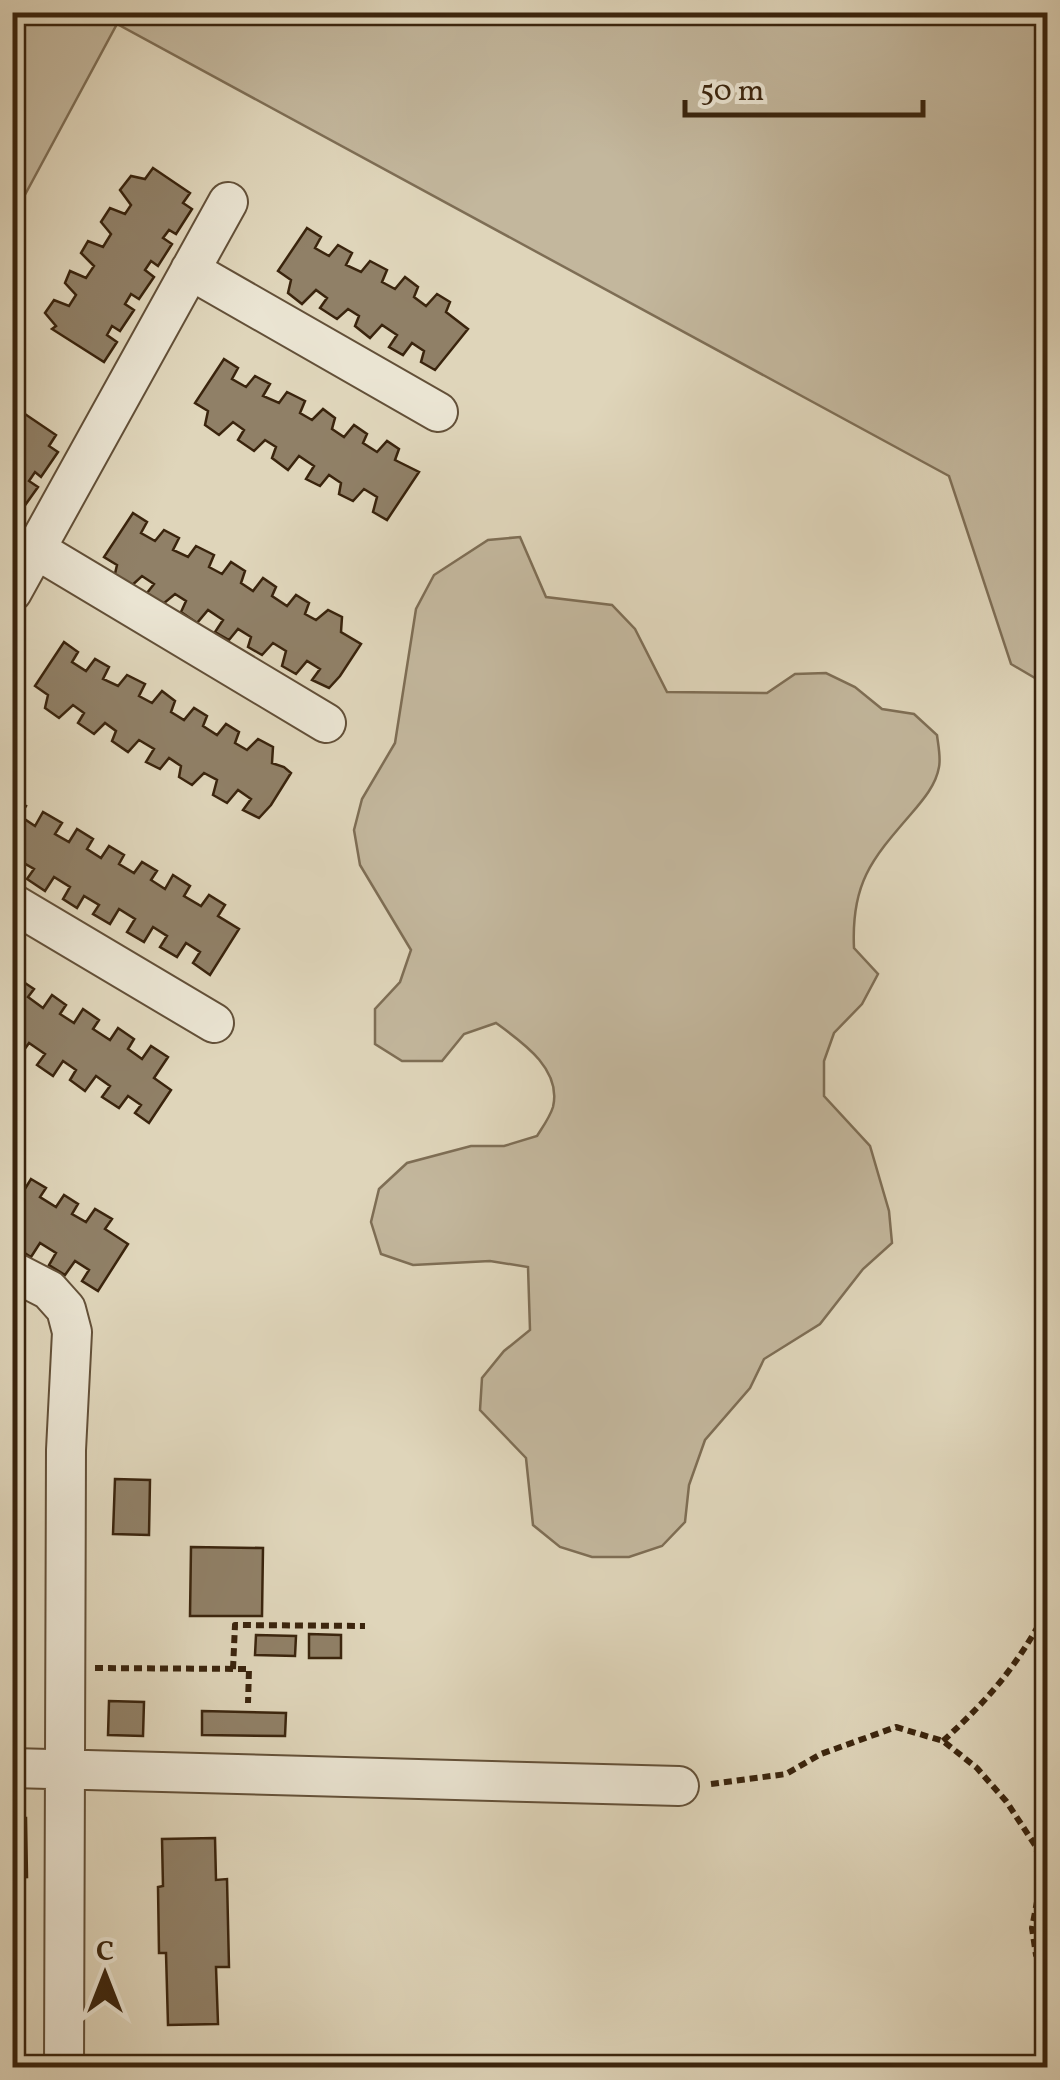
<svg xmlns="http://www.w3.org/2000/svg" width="1060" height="2080" font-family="Vollkorn,serif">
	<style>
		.green { fill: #c3b79d; stroke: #7e6e55; stroke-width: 2.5 }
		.building { fill: #908067; stroke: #3a240d; stroke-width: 2.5 }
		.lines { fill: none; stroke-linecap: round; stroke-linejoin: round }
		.minor-casing { stroke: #635038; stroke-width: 42 }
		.path { stroke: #3a240d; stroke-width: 6; stroke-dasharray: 8 5; stroke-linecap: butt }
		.minor { stroke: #eae4d2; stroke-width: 38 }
	</style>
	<rect width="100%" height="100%" fill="#dfd5ba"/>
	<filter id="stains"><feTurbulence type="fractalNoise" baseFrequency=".002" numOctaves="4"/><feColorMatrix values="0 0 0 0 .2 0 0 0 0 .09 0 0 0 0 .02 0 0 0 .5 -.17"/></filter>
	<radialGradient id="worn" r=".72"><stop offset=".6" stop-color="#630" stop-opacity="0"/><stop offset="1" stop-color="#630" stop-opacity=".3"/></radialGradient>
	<!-- green -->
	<path class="green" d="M13,12l1034,1v672l-36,-21 -62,-188 -832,-452 -104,193z
		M520,537l26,60 66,8 23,24 32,63 100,1 28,-19 31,-1 29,14 27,22 32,5 23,21c1,9 4,22 2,32 -3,18 -16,33 -28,47 -40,46 -60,70 -57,134l24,26 -16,30 -28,29 -10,28v35l46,50 19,65 3,32 -29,26 -43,55 -56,35 -14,29 -45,52 -16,45 -4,37 -23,24 -33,11h-37l-32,-10 -27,-22 -7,-67 -46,-48 2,-32 22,-27 26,-21 -2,-63 -38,-6 -77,4 -32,-11 -10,-32 8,-33 28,-26 64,-17h33l33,-10c5,-8 13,-19 16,-29 9,-38 -31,-65 -57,-84l-32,11 -22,27h-40l-27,-17v-35l25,-27 11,-32 -51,-85 -6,-35 8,-31 33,-56 21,-134 18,-34 54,-35z"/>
	<!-- building -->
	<path class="building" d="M153,168l37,25 -7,10 9,6 -16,25 -7,-4 -6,8 9,6 -14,22 -7,-5 -6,9 9,7 -15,22 -8,-5 -6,10 9,6 -14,21 -8,-5 -5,9 10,7 -13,20 -52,-33 4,-3 -11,-13 9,-13 15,6 7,-11 -11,-12 5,-12 16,7 8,-12 -13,-13 7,-12 15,6 8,-13 -10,-12 9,-14 15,6 6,-9 -11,-15 11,-14 14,3z
		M307,228l14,9 -6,11 14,8 9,-11 14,8 -6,12 15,7 9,-11 17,9 -5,12 13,7 10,-12 13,10 -4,10 12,9 11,-12 13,8 -4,10 22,17 -33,41 -14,-8 3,-11 -12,-8 -9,12 -14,-8 8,-12 -15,-10 -12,13 -15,-12 4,-10 -11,-7 -11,10 -17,-11 7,-10 -11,-8 -14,14 -14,-11 3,-13 -13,-9z
		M224,359l14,9 -6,11 14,8 9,-11 15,8 -7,12 16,7 8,-11 18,9 -5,12 12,7 11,-11 12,9 -3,11 12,8 10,-12 13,9 -4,9 14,9 10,-11 12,8 -4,11 24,12 -32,48 -14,-8 4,-15 -13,-8 -11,12 -14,-7 2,-11 -12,-8 -9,11 -14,-7 8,-13 -15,-10 -11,14 -16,-12 4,-11 -11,-7 -11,11 -16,-11 6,-10 -11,-8 -14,13 -14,-10 3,-14 -13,-8z
		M19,410l37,25 -7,11 9,6 -17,25 -6,-5 -6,9 9,6 -15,21 -7,-4 -4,5v-89z
		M133,513l14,9 -6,11 14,8 9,-11 15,8 -6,12 15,7 8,-11 18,9 -5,12 13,7 9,-12 14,9 -4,12 12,8 10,-13 13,9 -4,9 15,10 9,-11 13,8 -4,11 11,6 12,-10 14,7 -1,15 20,12 -21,32 -11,12 -17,-8 8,-11 -13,-8 -11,13 -14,-8 4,-15 -13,-8 -11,12 -14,-8 3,-10 -13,-8 -9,11 -14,-8 8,-12 -15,-10 -11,13 -16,-11 5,-11 -11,-7 -12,10 -16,-11 7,-9 -12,-8 -14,13 -14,-11 3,-13 -13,-8z
		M64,642l14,10 -6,10 14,9 9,-12 14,8 -6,12 15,7 9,-11 18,9 -6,12 13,7 10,-12 13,10 -4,11 13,8 10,-12 13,8 -4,10 14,9 9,-11 13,8 -4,11 12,7 11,-11 15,8 -1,16 12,4 7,6 -20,32 -12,13 -16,-8 8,-11 -13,-9 -11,13 -14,-8 4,-15 -13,-7 -12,12 -13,-8 2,-11 -12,-8 -9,11 -14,-7 8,-13 -15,-9 -11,12 -16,-11 4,-10 -11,-8 -11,11 -16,-11 6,-10 -11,-8 -14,13 -14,-10 3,-13 -13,-9z
		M12,798l14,8 -6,10 15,10 8,-14 19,11 -7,11 14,8 8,-13 16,10 -6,10 14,9 8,-12 15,9 -5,9 15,9 8,-11 15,9 -6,9 14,9 8,-14 17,11 -6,10 17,10 8,-11 16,10 -7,11 21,13 -29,46 -17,-12 7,-11 -14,-9 -9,14 -17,-10 7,-11 -14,-9 -9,15 -17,-10 8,-13 -16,-10 -9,15 -17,-10 6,-9 -15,-9 -7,12 -14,-9 7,-12 -16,-10 -9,14 -18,-12 7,-10 -14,-8 -8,12z
		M19,979l15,10 -6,8 15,11 9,-13 14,10 -6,9 14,9 9,-14 16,11 -6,9 17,11 8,-12 16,11 -6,10 14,10 9,-13 17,11 -14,21 17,12 -22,33 -14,-10 6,-8 -13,-9 -9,12 -17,-11 8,-11 -14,-10 -11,15 -15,-11 6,-10 -13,-9 -10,15 -16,-11 8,-11 -16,-11 -10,14 -7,-4v-64z
		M31,1179l15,9 -6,9 16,10 8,-12 14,9 -6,10 14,8 9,-13 17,10 -7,10 23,15 -30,47 -16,-10 7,-11 -14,-9 -10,14 -16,-10 7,-12 -16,-10 -9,14 -16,-10 5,-9 -8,-5v-47l11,6z
		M115,1479l35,1 -1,55 -36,-1z
		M191,1547l72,1 -1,68h-72z
		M309,1634l32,1v23h-32z
		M256,1635l40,1 -1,20 -40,-1z
		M109,1701l35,1 -1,34 -35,-1z
		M202,1711l84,2 -1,23 -83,-1z
		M12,1818h14l1,59 -15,1z
		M215,1838l1,42 11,-1 2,88h-13l2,57 -50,1 -2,-72h-7l-1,-66 5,-1 -1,-47z
		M596,2060l46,1v7h-46z"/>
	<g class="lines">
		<defs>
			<path id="minor" d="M190,270l248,142
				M37,550l289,173
				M12,592l216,-390
				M12,903l202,120
				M12,1271l37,19 17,19 6,23 -6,118 -2,618
				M12,1768l667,18"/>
		</defs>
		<!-- minor casing -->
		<use href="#minor" class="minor-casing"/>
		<!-- path -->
		<path class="path" d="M95,1668l154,1 -1,34
			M233,1669l2,-44 130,1
			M943,1741c49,-45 72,-73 105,-132
			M711,1784l75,-10 35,-20 75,-27 47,14 34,27 29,33 29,44 8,25 -11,58 4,27 12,17"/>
		<!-- minor -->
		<use href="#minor" class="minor"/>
	</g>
	<!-- margin -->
	<rect width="1060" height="2080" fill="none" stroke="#dfd5ba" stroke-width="50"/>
	<rect x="15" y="15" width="1030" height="2050" fill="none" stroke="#3a240d" stroke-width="5"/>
	<rect x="25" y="25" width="1010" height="2030" fill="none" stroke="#3a240d" stroke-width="2.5"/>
	<!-- north arrow -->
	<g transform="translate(105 1975)" stroke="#eae4d2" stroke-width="8" paint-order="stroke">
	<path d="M0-8L18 38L0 25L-18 38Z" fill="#3a240d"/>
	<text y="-15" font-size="28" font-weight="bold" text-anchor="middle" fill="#3a240d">С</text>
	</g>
	<!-- scale -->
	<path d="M685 100v15h238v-15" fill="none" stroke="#3a240d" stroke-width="5"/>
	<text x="700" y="100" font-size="30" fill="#3a240d" stroke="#eae4d2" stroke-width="8" paint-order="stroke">50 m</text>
	<rect width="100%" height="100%" filter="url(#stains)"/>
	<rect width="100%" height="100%" fill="url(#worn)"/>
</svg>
